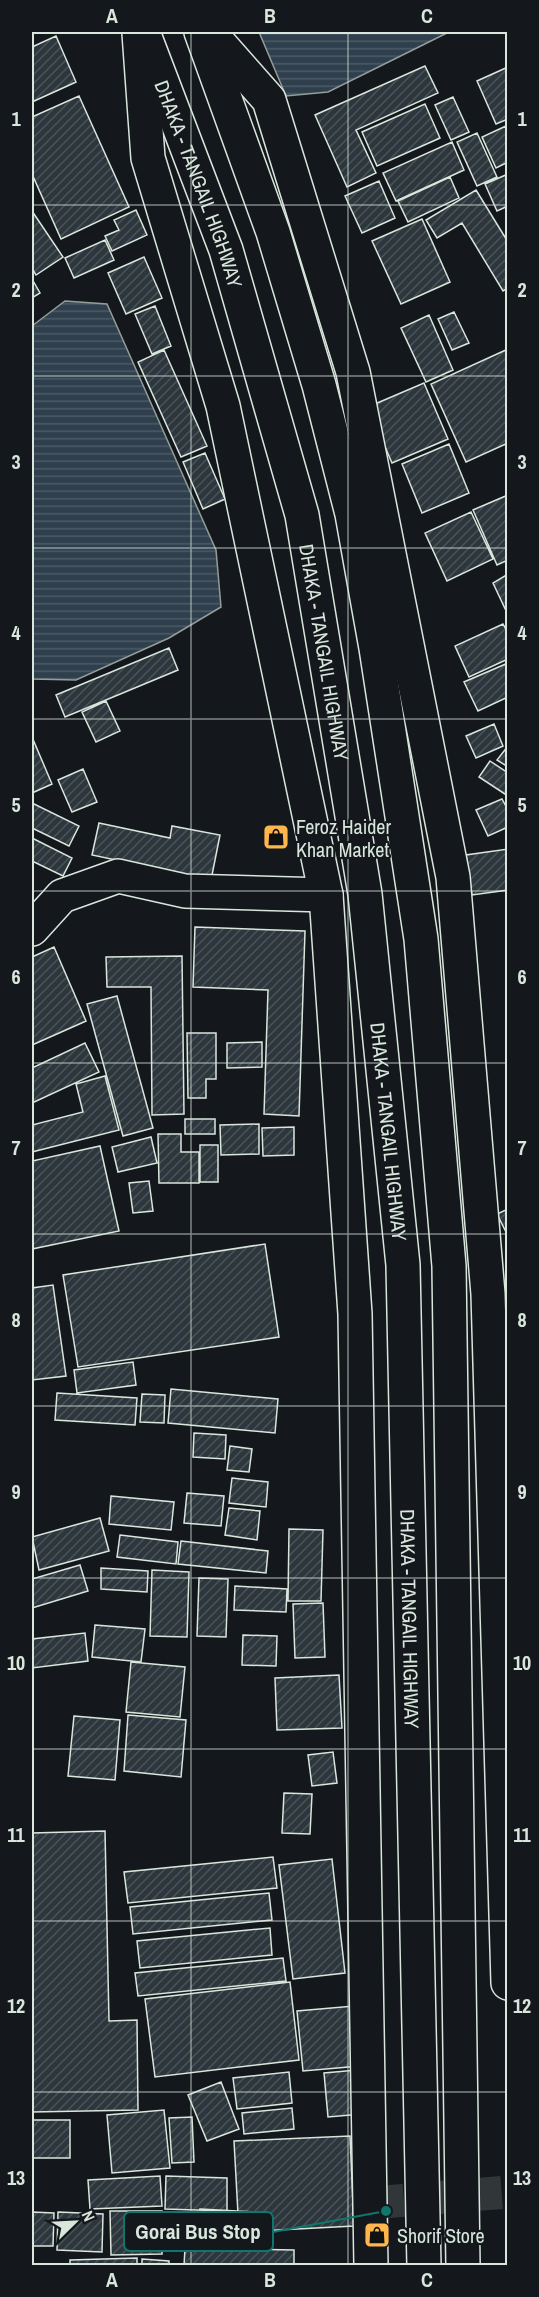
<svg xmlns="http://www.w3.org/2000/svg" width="539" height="2297" font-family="'Archivo Narrow',sans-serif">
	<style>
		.water { fill: url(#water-rules); stroke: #939e99; stroke-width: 1.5 }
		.building { fill: url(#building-hatch); stroke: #d8e6dc; stroke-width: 1.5 }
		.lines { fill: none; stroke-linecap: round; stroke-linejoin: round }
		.secondary-tunnel { stroke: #313739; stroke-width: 33; stroke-dasharray: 33 16; stroke-linecap: butt }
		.street-casing { stroke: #d8e6dc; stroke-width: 36 }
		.secondary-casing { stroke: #d8e6dc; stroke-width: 36 }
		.highway-casing { stroke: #d8e6dc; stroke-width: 36 }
		.street { stroke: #14181c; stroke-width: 33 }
		.secondary { stroke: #14181c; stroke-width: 33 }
		.highway { stroke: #14181c; stroke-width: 33 }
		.grid { fill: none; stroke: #d8e6dc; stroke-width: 1.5; stroke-opacity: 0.55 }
		.labels { text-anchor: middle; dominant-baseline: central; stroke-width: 4.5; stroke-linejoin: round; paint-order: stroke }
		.street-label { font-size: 20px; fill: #d8e6dc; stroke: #14181c }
		.poi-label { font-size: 20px; fill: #d8e6dc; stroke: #14181c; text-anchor: start }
		.leader { fill: none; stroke: #0f766e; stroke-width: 2 }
		.callout-dot { fill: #0f766e; stroke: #14181c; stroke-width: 2 }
		.callout { fill: #14181c; stroke: #0f766e; stroke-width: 2 }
		.callout-label { font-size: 21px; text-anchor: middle; font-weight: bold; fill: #d8e6dc }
		.neatline { fill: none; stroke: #d8e6dc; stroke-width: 2 }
		.grid-label { font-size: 20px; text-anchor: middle; font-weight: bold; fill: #d8e6dc }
	</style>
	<defs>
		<pattern id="water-rules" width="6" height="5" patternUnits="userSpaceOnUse" patternTransform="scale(1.5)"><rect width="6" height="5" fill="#2f3f4d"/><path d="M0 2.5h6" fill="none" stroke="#4c5b66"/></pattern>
		<pattern id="building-hatch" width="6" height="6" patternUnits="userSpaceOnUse" patternTransform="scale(1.5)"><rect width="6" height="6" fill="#2c363c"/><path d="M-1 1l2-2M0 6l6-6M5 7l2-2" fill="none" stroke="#4a5358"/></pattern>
	</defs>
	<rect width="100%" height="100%" fill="#14181c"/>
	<!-- water -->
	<path class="water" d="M259,32h190l-121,60 -42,4z
		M65,301l42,3 109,246 5,57 -52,31 -93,42 -44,-1v-353z"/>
	<!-- building -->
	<path class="building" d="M56,36l20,46 -44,20v-55z
		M425,66l13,27 -82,37 20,43 -29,14 -32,-72z
		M508,67v52l-12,5 -19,-43z
		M79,96l50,111 -68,32 -29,-65v-57z
		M453,97l16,35 -18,8 -16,-35z
		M425,104l15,34 -63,28 -15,-34z
		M506,126l2,36 -12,6 -14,-31z
		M477,133l20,44 -20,9 -20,-44z
		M452,142l12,28 -68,31 -13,-28z
		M508,174v32l-11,5 -12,-27z
		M450,177l9,21 -51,24 -10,-21z
		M379,181l16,37 -33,15 -17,-37z
		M476,190l32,52v46l-5,3 -41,-68 -25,15 -11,-18z
		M136,210l11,25 -35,16 -7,-15 14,-6 -5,-10z
		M32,211l31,46 -27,18 -4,-7z
		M422,219l28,63 -49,22 -29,-63z
		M105,240l9,20 -40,18 -9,-20z
		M144,257l18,41 -36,16 -18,-41z
		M32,279l8,14 -8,5z
		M155,306l16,40 -19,8 -17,-40z
		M454,312l15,31 -17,7 -14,-31z
		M429,315l24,55 -27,12 -25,-54z
		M508,349v94l-42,19 -35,-78z
		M164,350l43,96 -26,11 -43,-95z
		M424,383l24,56 -56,24 -24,-56z
		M449,444l20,49 -47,20 -20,-49z
		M205,453l20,46 -22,10 -20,-47z
		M508,495v65l-11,5 -24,-55z
		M471,512l22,47 -46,22 -22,-48z
		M508,574v41l-15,-32z
		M503,624l5,9v26l-39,18 -14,-31z
		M169,648l9,22 -113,47 -9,-22z
		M508,663v34l-30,14 -14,-29z
		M106,701l14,30 -24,11 -14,-30z
		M494,724l9,22 -27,12 -10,-22z
		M32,737l20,47 -20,9z
		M508,746v21l-11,-7z
		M490,761l18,12v23l-29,-19z
		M83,769l14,33 -25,10 -14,-32z
		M502,799l6,11v17l-20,9 -12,-26z
		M32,803l47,23 -10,20 -37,-18z
		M99,823l71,15 2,-12 48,9 -9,45 -119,-25z
		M32,838l40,20 -9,18 -31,-15z
		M508,849v41l-36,5 -6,-40z
		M195,927l110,4 -6,185 -35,-2 4,-124 -75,-3z
		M54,947l32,74 -54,24v-88z
		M182,956l2,158 -32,1 -1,-128h-44l-1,-30z
		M117,996l36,132 -30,8 -36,-132z
		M187,1033h29v46h-10v19h-18z
		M262,1042v25l-35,1v-25z
		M85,1043l14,29 -67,31v-35z
		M105,1076l14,54 -87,22v-27l51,-13 -7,-28z
		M185,1119h30v15h-30z
		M259,1124v30l-38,1 -1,-30z
		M294,1127v28l-31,1 -1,-28z
		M158,1134h23v18h18v31h-40z
		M151,1137l6,26 -39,9 -6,-25z
		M200,1145h18v37h-18z
		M100,1146l19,85 -87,18v-88z
		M149,1181l4,30 -20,2 -4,-30z
		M508,1209v27l-11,-22z
		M265,1244l14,93 -201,30 -15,-92z
		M53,1285l13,91 -34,4v-92z
		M508,1301v30l-10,-26z
		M133,1362l3,23 -59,8 -3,-23z
		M171,1389l107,10 -3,34 -107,-10z
		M57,1393l80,5 -2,27 -80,-5z
		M142,1394l23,1 -1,28 -24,-1z
		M194,1433l32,2 -1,24 -32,-2z
		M230,1446l22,3 -3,23 -22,-2z
		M232,1478l36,4 -2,25 -37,-4z
		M187,1493l37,3 -3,30 -37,-3z
		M111,1496l63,6 -3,28 -62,-6z
		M229,1508l31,3 -3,29 -32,-5z
		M100,1518l9,33 -70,19 -7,-33z
		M289,1529l34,1 -2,71h-33z
		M120,1535l58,7 -2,22 -59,-7z
		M181,1541l87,10 -2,22 -88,-9z
		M80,1565l8,26 -56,17v-29z
		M101,1568l47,3 -1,21 -46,-3z
		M152,1570l37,2 -2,65 -37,-1z
		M199,1578l29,1 -2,58 -29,-1z
		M235,1586l52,3 -1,23 -52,-2z
		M323,1603l2,54 -30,1 -2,-54z
		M95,1625l50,4 -4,33 -49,-5z
		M85,1633l3,28 -56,7v-29z
		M243,1635l34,1 -1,30 -34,-1z
		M131,1662l54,5 -5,50 -54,-5z
		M339,1675l3,53 -65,2 -2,-52z
		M128,1715l58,5 -5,57 -57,-6z
		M74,1716l46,4 -5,60 -47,-4z
		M333,1752l4,31 -25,3 -4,-31z
		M284,1793l28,1 -2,40 -28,-1z
		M105,1831l4,190 28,-1 1,90 -106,2v-279z
		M273,1857l4,31 -149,15 -4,-31z
		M332,1859l13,114 -52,6 -14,-114z
		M269,1893l3,27 -139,14 -3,-27z
		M270,1928l2,27 -132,13 -3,-27z
		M283,1958l3,23 -148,15 -3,-23z
		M290,1982l9,78 -144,17 -10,-78z
		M354,2006l6,60 -57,5 -6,-60z
		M357,2070l5,44 -34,3 -4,-44z
		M289,2072l3,31 -55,6 -4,-31z
		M221,2082l18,47 -32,12 -19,-46z
		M292,2108l2,21 -50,5 -2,-21z
		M164,2110l6,58 -58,5 -5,-58z
		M192,2117l2,45 -22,1 -3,-45z
		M32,2120h38v38h-38z
		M350,2136l4,90 -115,6 -5,-91z
		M160,2176l2,30 -72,3 -2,-29z
		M166,2176l61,2v33l-62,-2z
		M200,2209l55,3 -1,29 -55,-4z
		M110,2211h52v43l-51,1z
		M32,2212l22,1 -1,33h-21z
		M58,2212l45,2 -1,38 -45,-2z
		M185,2248l109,2v16h-110z
		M137,2258v8h-67v-6z
		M142,2259l27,2v5h-27z"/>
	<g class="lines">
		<!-- secondary-tunnel -->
		<path class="secondary-tunnel" d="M371,2203l137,-11"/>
		<defs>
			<path id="street" d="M32,929l30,-33 56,-20 67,15 141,4"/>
			<path id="secondary" d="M209,32l60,68 84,272 100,505 35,417 20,689
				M139,33l9,125 75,248 103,489 29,419 16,952"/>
			<g id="highway">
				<path id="s1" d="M143,32l83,218 76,265 63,379 38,371 21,1001"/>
				<path d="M201,32l72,200 46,153 33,129 24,134 45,291 28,327 14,1000"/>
			</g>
		</defs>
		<!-- street casing -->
		<use href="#street" class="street-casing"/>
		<!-- secondary casing -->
		<use href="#secondary" class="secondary-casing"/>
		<!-- highway casing -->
		<use href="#highway" class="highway-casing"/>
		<!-- street -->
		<use href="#street" class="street"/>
		<!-- secondary -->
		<use href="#secondary" class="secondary"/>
		<!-- highway -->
		<use href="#highway" class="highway"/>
	</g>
	<!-- grid -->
	<path class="grid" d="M191,32v2234M348,32v2234M32,205h476M32,376h476M32,548h476M32,719h476M32,891h476M32,1063h476M32,1234h476M32,1406h476M32,1578h476M32,1749h476M32,1921h476M32,2092h476"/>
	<!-- icons -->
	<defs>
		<symbol id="shop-square" viewBox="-11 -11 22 22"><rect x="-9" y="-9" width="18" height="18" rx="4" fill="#ffb74d" stroke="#14181c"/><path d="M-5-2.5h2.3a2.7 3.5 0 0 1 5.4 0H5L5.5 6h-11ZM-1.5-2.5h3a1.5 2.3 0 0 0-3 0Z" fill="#111"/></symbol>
	</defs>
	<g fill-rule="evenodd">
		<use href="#shop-square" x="261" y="822" width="30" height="30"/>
		<use href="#shop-square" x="362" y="2220" width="30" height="30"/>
	</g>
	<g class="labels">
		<!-- street labels -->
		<g class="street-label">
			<text stroke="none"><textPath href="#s1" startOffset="162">DHAKA - TANGAIL HIGHWAY</textPath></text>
			<text stroke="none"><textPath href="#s1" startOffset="648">DHAKA - TANGAIL HIGHWAY</textPath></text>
			<text stroke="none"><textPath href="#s1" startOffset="1132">DHAKA - TANGAIL HIGHWAY</textPath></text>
			<text stroke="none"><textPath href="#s1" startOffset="1620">DHAKA - TANGAIL HIGHWAY</textPath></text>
		</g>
		<!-- poi labels -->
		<g class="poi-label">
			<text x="296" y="826">Feroz Haider<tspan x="296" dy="23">Khan Market</tspan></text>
			<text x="397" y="2235">Shorif Store</text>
		</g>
	</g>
	<!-- callouts -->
	<path class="leader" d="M386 2211L273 2232"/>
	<circle class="callout-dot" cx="386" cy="2211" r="6"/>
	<rect class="callout" x="124" y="2212" width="149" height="39" rx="6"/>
	<g class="callout-label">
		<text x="198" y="2239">Gorai Bus Stop</text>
	</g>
	<!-- border -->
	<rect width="539" height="2297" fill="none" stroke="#14181c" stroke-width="66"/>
	<!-- north arrow -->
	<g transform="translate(75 2222) rotate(66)" stroke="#14181c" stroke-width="4.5" paint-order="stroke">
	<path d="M0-4.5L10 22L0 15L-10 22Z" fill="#d8e6dc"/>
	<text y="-9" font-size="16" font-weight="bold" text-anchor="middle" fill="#d8e6dc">N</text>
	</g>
	<rect x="33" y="33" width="473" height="2231" class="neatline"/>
	<g class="grid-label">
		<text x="112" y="23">A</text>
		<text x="270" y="23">B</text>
		<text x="427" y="23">C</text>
		<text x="16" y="126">1</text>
		<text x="522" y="126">1</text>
		<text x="16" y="297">2</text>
		<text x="522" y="297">2</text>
		<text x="16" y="469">3</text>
		<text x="522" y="469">3</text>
		<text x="16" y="640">4</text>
		<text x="522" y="640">4</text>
		<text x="16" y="812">5</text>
		<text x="522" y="812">5</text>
		<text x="16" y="984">6</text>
		<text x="522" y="984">6</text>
		<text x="16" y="1155">7</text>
		<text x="522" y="1155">7</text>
		<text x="16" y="1327">8</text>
		<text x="522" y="1327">8</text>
		<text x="16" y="1499">9</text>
		<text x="522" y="1499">9</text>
		<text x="16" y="1670">10</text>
		<text x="522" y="1670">10</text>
		<text x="16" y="1842">11</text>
		<text x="522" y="1842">11</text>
		<text x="16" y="2013">12</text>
		<text x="522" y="2013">12</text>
		<text x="16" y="2185">13</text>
		<text x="522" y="2185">13</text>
		<text x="112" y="2287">A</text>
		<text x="270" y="2287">B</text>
		<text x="427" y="2287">C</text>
	</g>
</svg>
